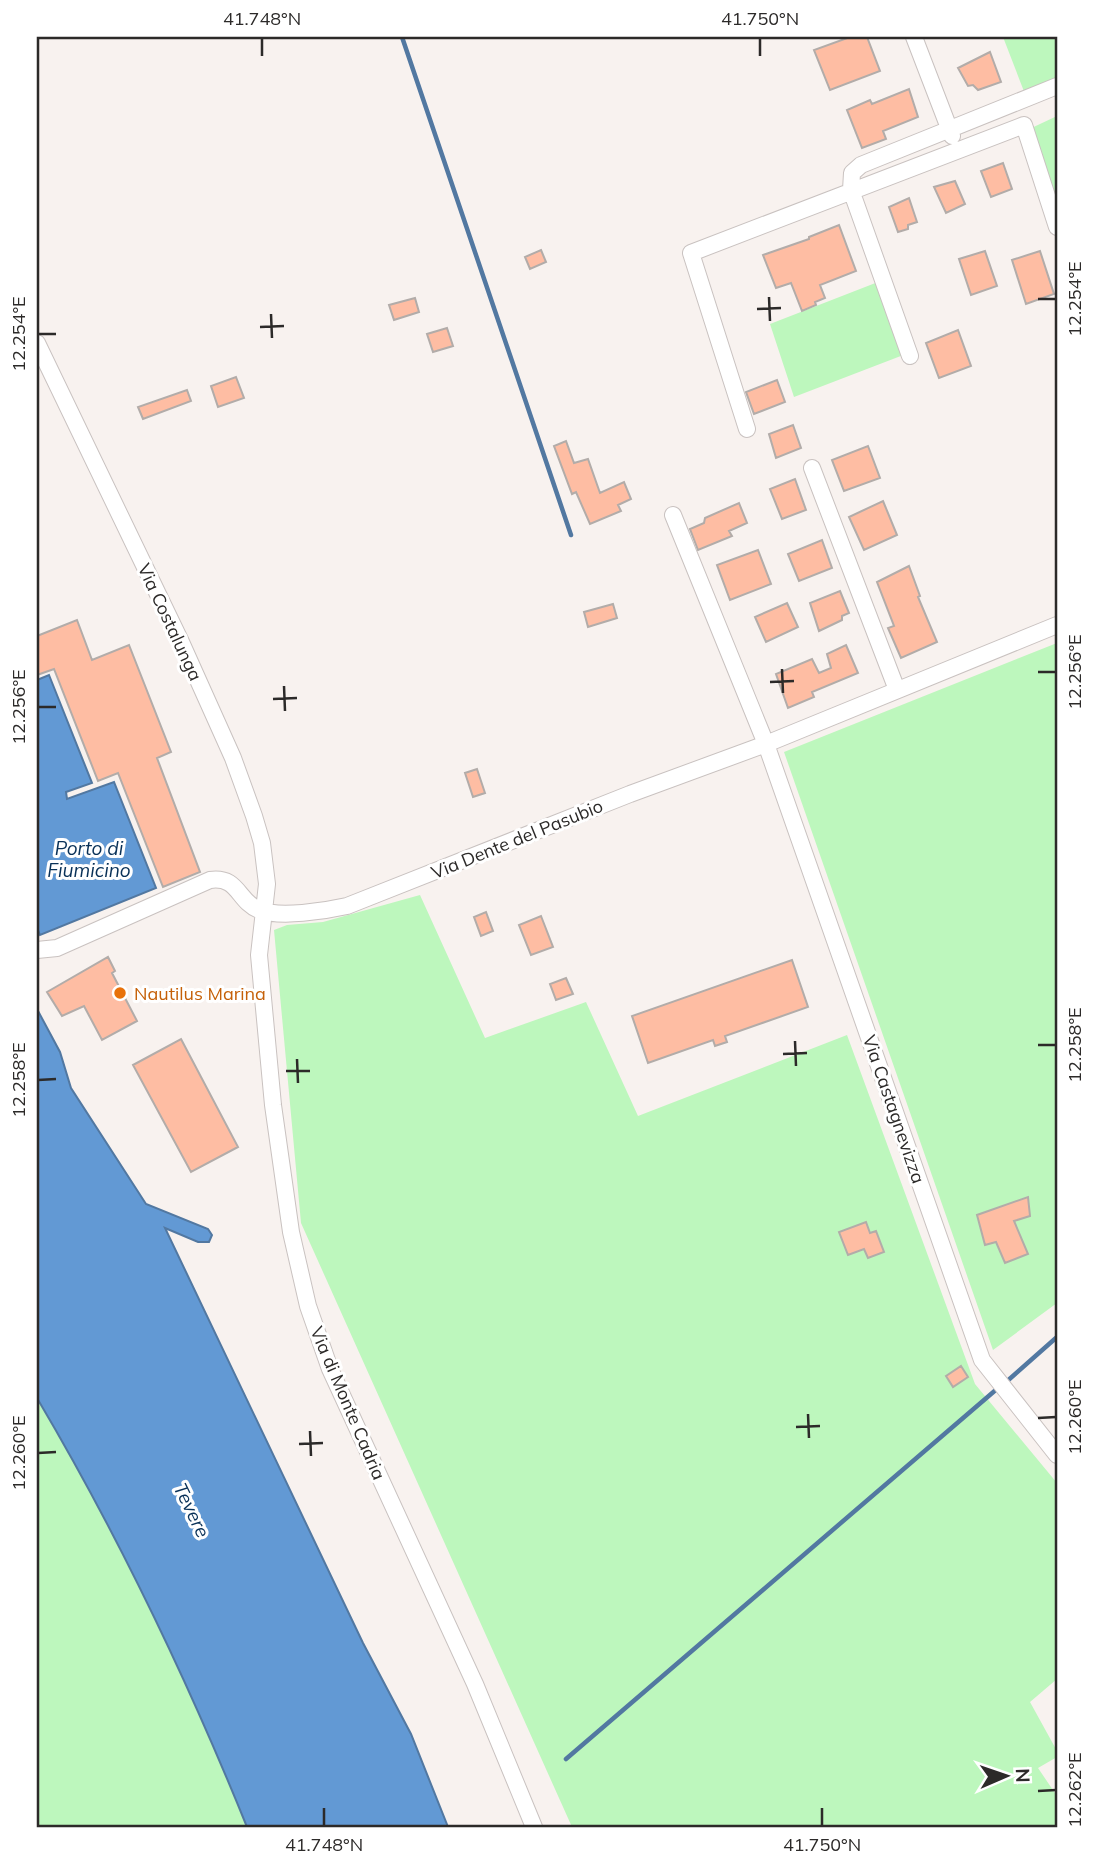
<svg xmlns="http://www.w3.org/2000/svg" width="1094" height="1864" font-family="Mulish,sans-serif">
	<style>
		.green { fill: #bdf7bd }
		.water { fill: #6299d4; stroke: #5278a1; stroke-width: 2 }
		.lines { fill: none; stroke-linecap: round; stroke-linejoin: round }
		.stream { stroke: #5278a1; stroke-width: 4.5 }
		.building { fill: #febda3; stroke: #b2aca9; stroke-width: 2 }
		.minor-casing { stroke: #c9c2c0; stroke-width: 18 }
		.minor { stroke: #fff; stroke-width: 16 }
		.ticks { fill: none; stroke: #2c2a29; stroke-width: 2.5 }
		.food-dot { fill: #e8710a; stroke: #fff; stroke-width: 2.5 }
		.labels { text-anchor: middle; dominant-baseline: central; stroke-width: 6; stroke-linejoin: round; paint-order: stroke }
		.street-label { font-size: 18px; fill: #2c2a29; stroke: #fff }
		.food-label { font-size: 18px; fill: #c56008; stroke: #fff; text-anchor: start }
		.water-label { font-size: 19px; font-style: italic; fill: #093158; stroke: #fff }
		.neatline { fill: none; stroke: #2c2a29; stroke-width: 2.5 }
		.ticks-label { font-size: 18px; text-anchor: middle; fill: #2c2a29 }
	</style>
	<rect width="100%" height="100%" fill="#f8f2ef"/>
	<!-- green -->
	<path class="green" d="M1003,37h54v45l-32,12z
		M1057,116v125l-34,-109z
		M878,282l28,72 -112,43 -24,-73z
		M1057,643v660l-64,47 -209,-598z
		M420,895l65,143 101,-36 52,114 209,-81 128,349 82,99v196l-27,23 27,49v6l-19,11 19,28v31h-485l-271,-604 -27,-293 13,-5 36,-3z
		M37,1398c81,137 150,281 210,429h-210z"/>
	<!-- water -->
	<path class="water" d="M49,675l43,108 -26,9 1,7 47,-17 42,106 -116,47 -3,-7v-248z
		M37,1009l23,43 11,36 75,116 62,25 4,6 -3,7h-11l-33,-14 198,415 48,91 37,93h-201c-60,-148 -129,-292 -210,-429z"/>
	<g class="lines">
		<!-- stream -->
		<path class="stream" d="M402,37l169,498
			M1005,1383l52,-46
			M566,1759l432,-371"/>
	</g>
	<!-- building -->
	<path class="building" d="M850,37h17l13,34 -50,19 -16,-40z
		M990,52l11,30 -23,8 -5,-5 -5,1 -10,-18z
		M909,89l9,28 -35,14 3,8 -24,9 -15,-38 23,-10 2,4z
		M1003,163l9,26 -21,8 -10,-26z
		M955,181l10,23 -19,9 -12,-26z
		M909,198l8,24 -9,3v4l-10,3 -9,-25z
		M839,225l17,46 -36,14 5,13 -10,4 1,3 -14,6 -11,-28 -15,5 -13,-33 46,-16v-2z
		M541,250l5,12 -16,7 -5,-12z
		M985,251l12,35 -26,9 -12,-36z
		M1040,251l14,43 -28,10 -14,-44z
		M415,298l4,14 -25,8 -5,-15z
		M447,328l6,18 -20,6 -6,-18z
		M958,330l13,36 -32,12 -13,-35z
		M236,377l8,21 -26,9 -7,-21z
		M777,380l8,22 -31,12 -8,-22z
		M187,390l4,11 -48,18 -5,-12z
		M793,425l8,23 -25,10 -7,-24z
		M566,441l8,22 14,-4 12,34 24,-11 7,17 -13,6 3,6 -31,13 -14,-32 -4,2 -18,-48z
		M868,446l12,32 -36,13 -12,-31z
		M795,479l11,31 -24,9 -12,-30z
		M883,501l14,34 -33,15 -15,-33z
		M739,503l8,20 -18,8 3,5 -34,14 -8,-21 14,-6 1,-5z
		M822,540l10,28 -33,13 -11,-27z
		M758,550l13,34 -41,16 -13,-35z
		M909,566l11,30 -2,1 19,45 -36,16 -13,-30 6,-2 -17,-44z
		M840,591l9,22 -7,3v4l-23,11 -9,-28z
		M787,603l11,24 -32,15 -11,-25z
		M613,604l4,14 -29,9 -4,-15z
		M77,620l15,40 37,-15 42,107 -14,6 43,114 -37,15 -45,-114 -20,8 -44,-112 -17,6v-39z
		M846,645l12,28 -46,19 2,5 -26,11 -12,-34 36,-15 7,14 12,-5 -4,-14z
		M477,769l8,24 -12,4 -8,-24z
		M486,912l7,19 -12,5 -7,-19z
		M541,916l12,31 -22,8 -12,-30z
		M108,957l7,14 -3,2 25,48 -35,19 -18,-34 -22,10 -15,-24z
		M792,960l16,47 -83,29 2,6 -12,4 -2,-6 -65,23 -16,-47z
		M566,978l7,16 -17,6 -6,-16z
		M181,1039l57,108 -47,25 -58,-107z
		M1028,1197l2,19 -16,5 14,33 -23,9 -9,-21 -11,3 -8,-30z
		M866,1222l4,11 6,-2 8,21 -16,6 -4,-9 -16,6 -9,-23z
		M961,1366l7,11 -15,10 -7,-11z"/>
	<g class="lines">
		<defs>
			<path id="minor" d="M914,37l38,99
				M37,343l144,299 52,116 21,58 8,27 5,41 -8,71 14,150 18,127 17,74 22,63 145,315 59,143
				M910,356l-59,-166 1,-17 9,-8 196,-79
				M747,429l-56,-176 333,-128 33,102
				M812,468l85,222
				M1057,625l-291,119 216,616 75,95
				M37,950l20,-2 153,-68c29,-4 27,21 49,30 21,8 66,1 88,-4l283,-112 136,-50 -93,-229"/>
		</defs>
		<!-- minor casing -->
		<use href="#minor" class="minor-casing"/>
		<!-- minor -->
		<use href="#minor" class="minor"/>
	</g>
	<!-- ticks -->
	<path class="ticks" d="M262,38v18M760,38v18M769,297l1,24M1038,299h18M757,309l24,-1M271,314l1,24M260,327l24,-1M38,334h18M782,669l1,24M1038,672h18M770,682l24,-1M284,686l1,25M273,699l24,-1M38,707h18M795,1041l1,25M1038,1045h18M783,1054l24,-1M297,1059l1,24M286,1071h24M38,1080l18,-1M808,1414l1,24M1038,1418l18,-1M796,1427l24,-1M310,1431l1,25M299,1444l24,-1M38,1453l18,-1M1038,1791l18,-1M324,1808v18M822,1808v18"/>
	<!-- markers -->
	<circle class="food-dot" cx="120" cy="993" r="7"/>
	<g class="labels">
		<!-- street labels -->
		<g class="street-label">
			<text transform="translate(170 622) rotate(65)">Via Costalunga</text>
			<text transform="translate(517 839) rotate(-22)">Via Dente del Pasubio</text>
			<text transform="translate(894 1109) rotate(71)">Via Castagnevizza</text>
			<text transform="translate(348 1403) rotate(67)">Via di Monte Cadria</text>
		</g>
		<!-- food labels -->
		<g class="food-label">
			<text x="134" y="993">Nautilus Marina</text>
		</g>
		<!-- water labels -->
		<g class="water-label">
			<text x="89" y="848">Porto di<tspan x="89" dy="22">Fiumicino</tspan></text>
			<text transform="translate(192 1510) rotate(64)">Tevere</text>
		</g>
	</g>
	<!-- border -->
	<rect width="1094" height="1864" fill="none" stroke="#ffffff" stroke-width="77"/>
	<!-- north arrow -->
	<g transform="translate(1006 1776) rotate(88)" stroke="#ffffff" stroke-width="5" paint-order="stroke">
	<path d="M0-5L12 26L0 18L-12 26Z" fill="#2c2a29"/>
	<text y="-10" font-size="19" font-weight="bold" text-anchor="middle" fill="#2c2a29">N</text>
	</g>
	<rect x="38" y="38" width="1018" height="1788" class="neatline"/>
	<g class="ticks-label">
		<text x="262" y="25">41.748°N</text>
		<text x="760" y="25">41.750°N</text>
		<text transform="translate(1075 299) rotate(-90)" y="6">12.254°E</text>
		<text transform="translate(19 334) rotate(-90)" y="6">12.254°E</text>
		<text transform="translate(1075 672) rotate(-90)" y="6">12.256°E</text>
		<text transform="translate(19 707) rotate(-90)" y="6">12.256°E</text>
		<text transform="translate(1075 1045) rotate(-90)" y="6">12.258°E</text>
		<text transform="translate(19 1080) rotate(-90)" y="6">12.258°E</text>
		<text transform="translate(1075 1417) rotate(-90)" y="6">12.260°E</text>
		<text transform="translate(19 1453) rotate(-90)" y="6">12.260°E</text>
		<text transform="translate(1075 1790) rotate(-90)" y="6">12.262°E</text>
		<text x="324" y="1851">41.748°N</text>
		<text x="822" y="1851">41.750°N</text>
	</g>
</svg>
